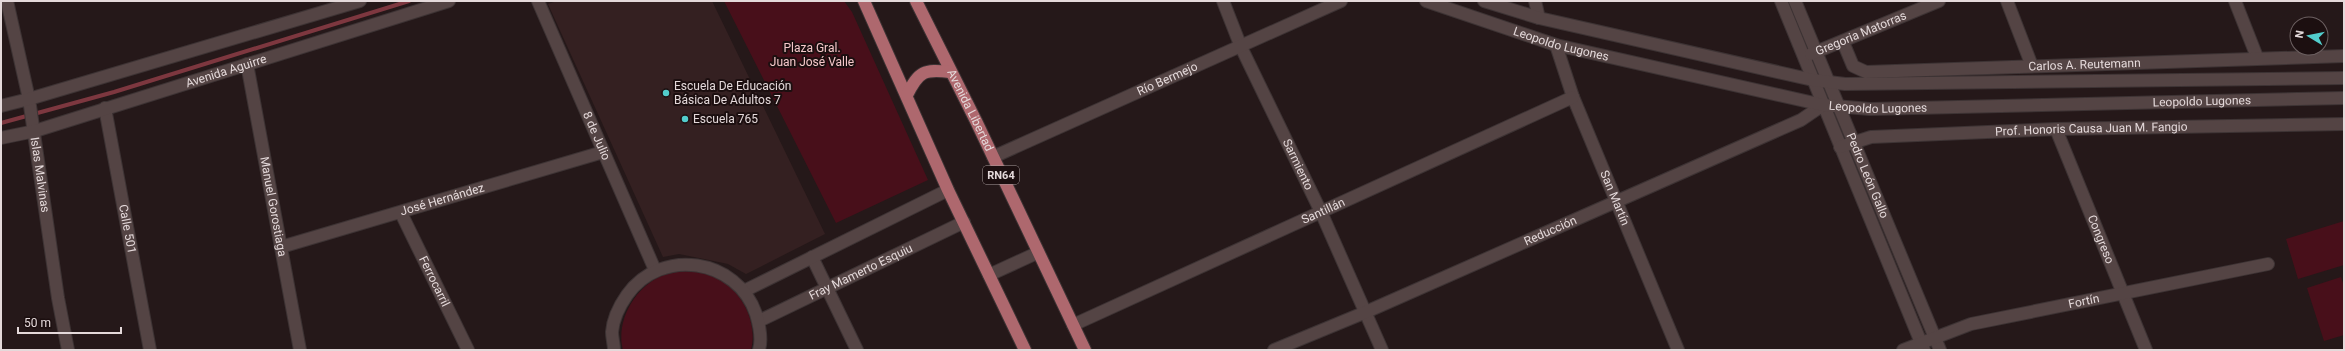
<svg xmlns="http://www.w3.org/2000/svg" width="2345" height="351" font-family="Roboto,sans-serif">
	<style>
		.built { fill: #342021 }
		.green { fill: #480f1a }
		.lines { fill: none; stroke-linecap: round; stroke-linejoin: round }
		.stream { stroke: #7d373f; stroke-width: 4 }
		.street-casing { stroke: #3d3334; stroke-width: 14 }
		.secondary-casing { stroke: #3d3334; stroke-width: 14 }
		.primary-casing { stroke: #3d3334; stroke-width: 14 }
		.street { stroke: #544444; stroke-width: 12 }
		.secondary { stroke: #544444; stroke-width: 12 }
		.primary { stroke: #ae686e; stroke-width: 12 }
		.poi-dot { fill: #52cdcc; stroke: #1c0f10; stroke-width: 1.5 }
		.labels { text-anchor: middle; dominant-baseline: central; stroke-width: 4; stroke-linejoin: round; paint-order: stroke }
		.shield { fill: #1c0f10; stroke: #a89c9d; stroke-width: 1 }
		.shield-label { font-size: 11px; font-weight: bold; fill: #e4d9da }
		.street-label { font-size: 12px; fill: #e4d9da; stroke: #1c0f10 }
		.park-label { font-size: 12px; fill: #f4c7c9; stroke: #1c0f10 }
		.poi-label { font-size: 12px; fill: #e4d9da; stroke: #1c0f10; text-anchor: start }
	</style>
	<rect width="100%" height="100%" fill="#251819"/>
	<!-- built -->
	<path class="built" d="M557,1h155l113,233 -79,40 -18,-10 -19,-4 -30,-6 -16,3 -115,-253z"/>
	<!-- green -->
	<path class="green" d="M724,1h120l8,11 76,168 -92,43z
		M2344,221v44l-46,14 -12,-40z
		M685,270c7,2 15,2 22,4 31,9 52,45 44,76h-128c-8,-29 13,-65 41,-75 7,-2 14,-3 21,-5z
		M2341,277l3,9v49l-20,6 -17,-53z"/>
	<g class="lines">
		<!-- stream -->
		<path class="stream" d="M1,123l113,-31 295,-91"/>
		<defs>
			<g id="street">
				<path id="s1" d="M7,1l22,98 29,199 10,52"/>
				<path id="s2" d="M538,1l117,269"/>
				<path id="s3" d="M1223,1l18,46 80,165 61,138"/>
				<path d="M1535,1l4,17"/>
				<path d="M1781,1l143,349"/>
				<path id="s4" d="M1795,1l145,349"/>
				<path d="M2007,1l25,65"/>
				<path d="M2235,1l22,56"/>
				<path id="s5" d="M1843,42l10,24 13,6 478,-16"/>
				<path id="s6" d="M1556,45l17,52 105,253"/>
				<path id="s7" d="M1811,54l128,-53"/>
				<path id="s8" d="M247,64l53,286"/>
				<path id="s9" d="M105,108l45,242"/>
				<path id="s10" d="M2056,129l90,221"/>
				<path id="s11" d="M1840,147l31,-10 185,-8 288,-5"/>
				<path id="s12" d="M993,157l348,-156"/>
				<path id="s13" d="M401,213l67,137"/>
				<path id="s14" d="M281,247l322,-95"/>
				<path d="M812,257l45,93"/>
				<path d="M989,275l48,-22"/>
				<path d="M744,291l204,-101"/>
				<path id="s15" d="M759,321l205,-99"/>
				<path id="s16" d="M1073,325l500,-228"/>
				<path d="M614,350c0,-6 -2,-12 -2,-18 1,-13 8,-27 15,-37 34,-48 110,-37 129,19 3,10 6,26 3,36"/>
				<path id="s17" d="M1274,350l92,-38 435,-192 22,-15"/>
				<path id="s18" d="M1903,350l68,-26 297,-60"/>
			</g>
			<g id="secondary">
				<path id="s19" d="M1426,1l130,44 267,60 47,4 474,-11"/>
				<path d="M1484,1l55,17 274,62 32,4 499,-6"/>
				<path d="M1,106l28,-7 331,-98"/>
				<path id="s20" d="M1,138l34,-7 414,-130"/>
			</g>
			<g id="primary">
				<path d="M864,1l84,189 77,160"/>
				<path id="s21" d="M916,1l60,120 109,229"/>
				<path d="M907,95c12,-24 17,-26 43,-23"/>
			</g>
		</defs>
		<!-- street casing -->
		<use href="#street" class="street-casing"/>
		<!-- secondary casing -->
		<use href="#secondary" class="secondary-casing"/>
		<!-- primary casing -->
		<use href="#primary" class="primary-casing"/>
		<!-- street -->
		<use href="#street" class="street"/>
		<!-- secondary -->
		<use href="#secondary" class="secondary"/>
		<!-- primary -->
		<use href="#primary" class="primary"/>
	</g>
	<!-- markers -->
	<g class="poi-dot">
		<circle cx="666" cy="93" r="4"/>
		<circle cx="685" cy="119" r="4"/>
	</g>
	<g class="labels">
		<!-- shield labels -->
		<rect class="shield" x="983" y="166" width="36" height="18" rx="3"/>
		<g class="shield-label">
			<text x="1001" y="175">RN64</text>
		</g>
		<!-- street labels -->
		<g class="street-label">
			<text stroke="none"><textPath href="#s7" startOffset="54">Gregoria Matorras</textPath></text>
			<text stroke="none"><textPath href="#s19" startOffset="142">Leopoldo Lugones</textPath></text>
			<text stroke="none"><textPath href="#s5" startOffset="259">Carlos A. Reutemann</textPath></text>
			<text stroke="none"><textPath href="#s20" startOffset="235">Avenida Aguirre</textPath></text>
			<text stroke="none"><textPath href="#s12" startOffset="191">Río Bermejo</textPath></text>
			<text stroke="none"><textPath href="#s19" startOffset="790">Leopoldo Lugones</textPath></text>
			<text stroke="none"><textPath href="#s19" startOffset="466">Leopoldo Lugones</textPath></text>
			<text stroke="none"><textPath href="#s21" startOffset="122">Avenida Libertad</textPath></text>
			<text stroke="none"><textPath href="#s11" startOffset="253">Prof. Honoris Causa Juan M. Fangio</textPath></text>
			<text stroke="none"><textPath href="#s2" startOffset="147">8 de Julio</textPath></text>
			<text stroke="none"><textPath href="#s3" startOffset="180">Sarmiento</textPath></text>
			<text stroke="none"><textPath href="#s1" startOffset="177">Islas Malvinas</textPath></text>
			<text stroke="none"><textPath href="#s4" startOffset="189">Pedro León Gallo</textPath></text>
			<text stroke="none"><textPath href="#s6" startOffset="164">San Martín</textPath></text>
			<text stroke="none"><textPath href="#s14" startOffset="168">José Hernández</textPath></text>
			<text stroke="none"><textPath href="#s8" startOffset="145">Manuel Gorostiaga</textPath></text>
			<text stroke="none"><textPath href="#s16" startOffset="275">Santillán</textPath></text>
			<text stroke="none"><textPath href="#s9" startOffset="123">Calle 501</textPath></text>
			<text stroke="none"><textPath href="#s17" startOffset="301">Reducción</textPath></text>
			<text stroke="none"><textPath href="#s10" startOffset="119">Congreso</textPath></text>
			<text stroke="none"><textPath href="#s15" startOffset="113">Fray Mamerto Esquiu</textPath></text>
			<text stroke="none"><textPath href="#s13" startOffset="76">Ferrocarril</textPath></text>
			<text stroke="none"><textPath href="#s18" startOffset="188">Fortín</textPath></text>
		</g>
		<!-- park labels -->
		<g class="park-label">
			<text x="812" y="48">Plaza Gral.<tspan x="812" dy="14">Juan José Valle</tspan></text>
		</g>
		<!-- poi labels -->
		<g class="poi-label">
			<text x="674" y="86">Escuela De Educación<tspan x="674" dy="14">Básica De Adultos 7</tspan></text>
			<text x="693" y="119">Escuela 765</text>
		</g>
	</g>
	<!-- border -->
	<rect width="2345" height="351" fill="none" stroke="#e4d9da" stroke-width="4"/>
	<!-- north arrow -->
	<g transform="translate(2309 36) rotate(280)"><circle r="19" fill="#1c0f10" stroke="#6c6061"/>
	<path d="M0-3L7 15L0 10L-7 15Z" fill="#52cdcc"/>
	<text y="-6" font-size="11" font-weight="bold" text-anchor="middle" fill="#e4d9da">N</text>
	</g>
	<!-- scale -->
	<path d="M18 327v6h103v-6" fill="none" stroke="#e4d9da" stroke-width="2"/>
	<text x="24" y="327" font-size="12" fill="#e4d9da" stroke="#1c0f10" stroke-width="3" paint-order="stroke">50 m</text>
</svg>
